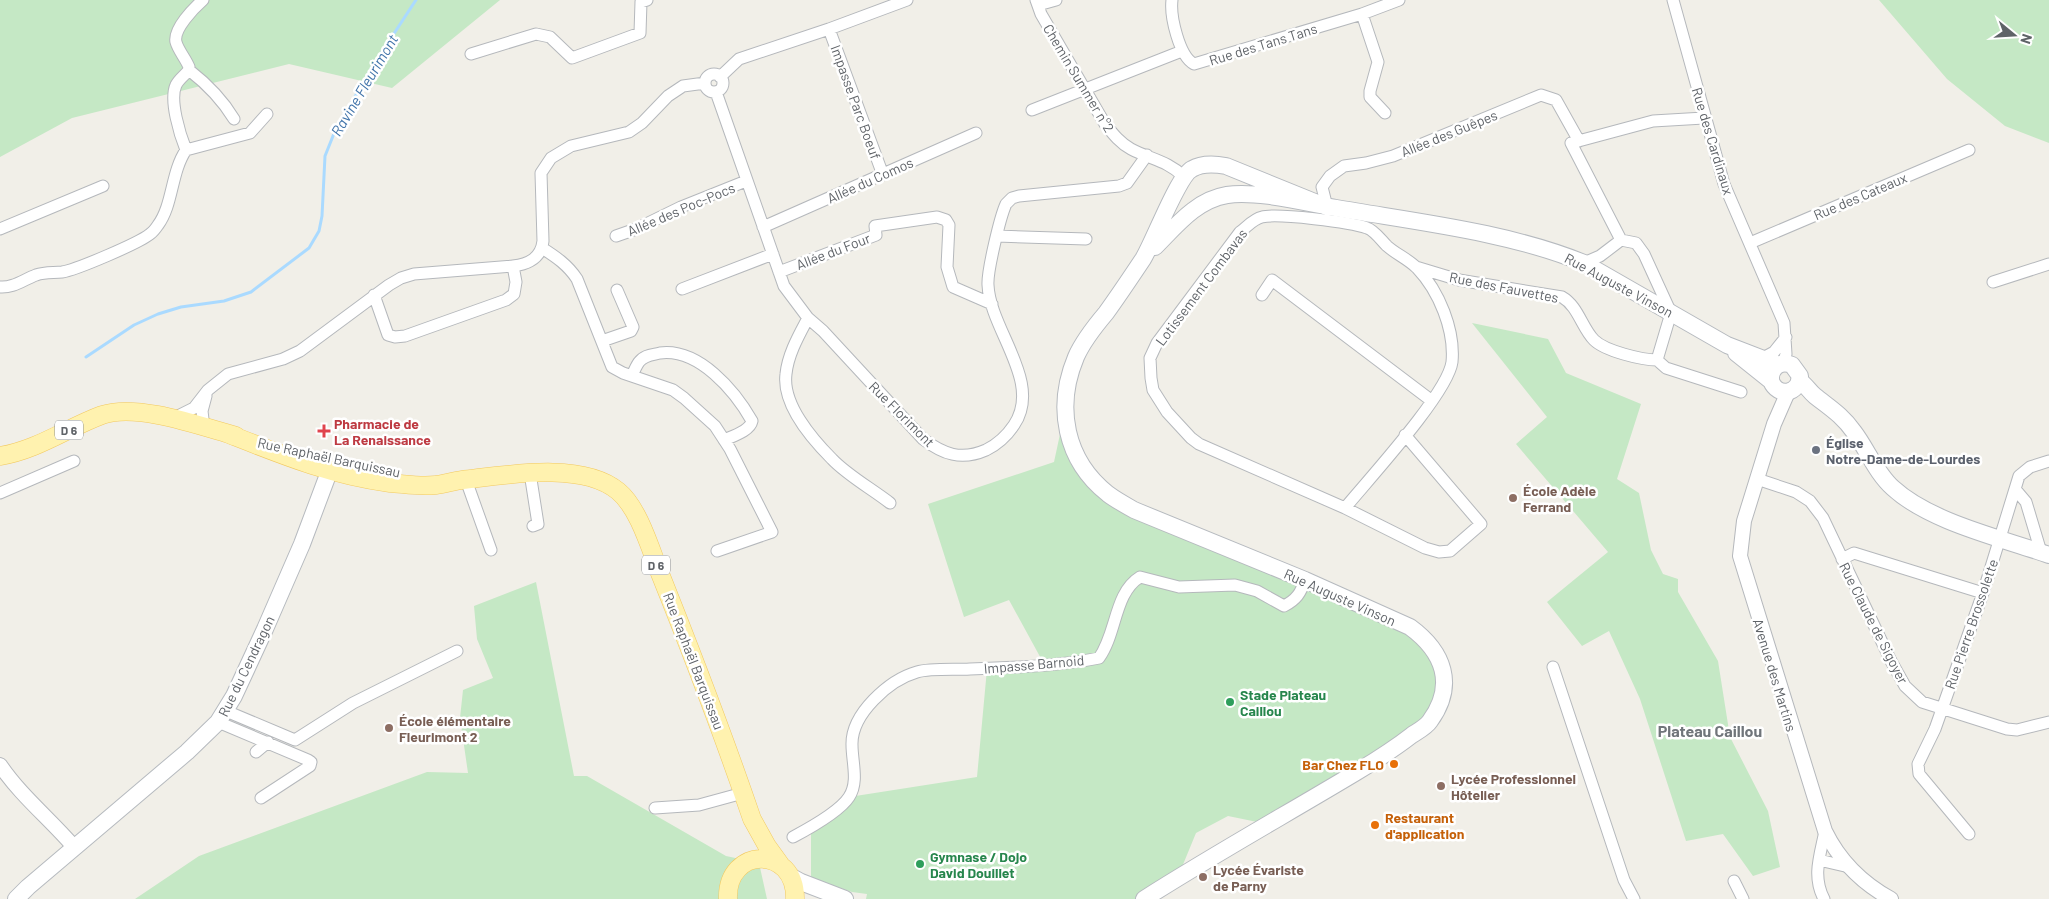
<svg xmlns="http://www.w3.org/2000/svg" width="2049" height="899" font-family="Barlow,sans-serif">
	<style>
		.grass { fill: #c5e8c5 }
		.lines { fill: none; stroke-linecap: round; stroke-linejoin: round }
		.stream { stroke: #aadaff; stroke-width: 3 }
		.minor-casing { stroke: #b5b8bc; stroke-width: 13 }
		.tertiary-casing { stroke: #b5b8bc; stroke-width: 16 }
		.secondary-casing { stroke: #b6babf; stroke-width: 18 }
		.primary-casing { stroke: #f2c960; stroke-width: 19 }
		.minor { stroke: #fff; stroke-width: 11 }
		.tertiary { stroke: #fff; stroke-width: 14 }
		.secondary { stroke: #fff; stroke-width: 16 }
		.primary { stroke: #fff2af; stroke-width: 18 }
		.health-dot { fill: #e0444e; stroke: #fff; stroke-width: 2 }
		.worship-dot { fill: #6b7280; stroke: #fff; stroke-width: 2 }
		.education-dot { fill: #8d6e63; stroke: #fff; stroke-width: 2 }
		.leisure-dot { fill: #2e9e5b; stroke: #fff; stroke-width: 2 }
		.food-dot { fill: #e8710a; stroke: #fff; stroke-width: 2 }
		.labels { text-anchor: middle; dominant-baseline: central; stroke-width: 5; stroke-linejoin: round; paint-order: stroke }
		.shield { fill: #fff; stroke: #8f9295; stroke-width: 1 }
		.shield-label { font-size: 12px; font-weight: bold; fill: #5f6368 }
		.street-label { font-size: 14px; fill: #5f6368; stroke: #fff }
		.health-label { font-size: 14px; font-weight: bold; fill: #be3a42; stroke: #fff; text-anchor: start }
		.worship-label { font-size: 14px; font-weight: bold; fill: #5b616d; stroke: #fff; text-anchor: start }
		.education-label { font-size: 14px; font-weight: bold; fill: #785e54; stroke: #fff; text-anchor: start }
		.leisure-label { font-size: 14px; font-weight: bold; fill: #27864d; stroke: #fff; text-anchor: start }
		.food-label { font-size: 14px; font-weight: bold; fill: #c56008; stroke: #fff; text-anchor: end }
		.water-label { font-size: 15px; font-style: italic; fill: #4174aa; stroke: #fff }
		.quarter-label { font-size: 16px; font-weight: bold; fill: #70757a; stroke: #fff }
	</style>
	<rect width="100%" height="100%" fill="#f1efe8"/>
	<!-- grass -->
	<path class="grass" d="M0,0h500l-108,88 -103,-24 -217,54 -72,39z
		M1879,0h170v143l-44,-17 -58,-47z
		M1472,323l76,16 18,34 75,31 -24,75 22,14 12,57 12,24 15,5v13l40,69 12,76 38,74 12,56 -27,9 -30,-42 -37,7 -46,-142 -31,-68 -27,15 -35,-44 61,-50 -92,-108 31,-27z
		M1065,411l1,19 43,65 301,132 33,42 -15,54 -161,101 -39,-8 -32,17 -14,34 -38,32h-278l1,-5 -15,-2 -41,-14v-51l38,-30 128,-20 10,-108 57,-5 -35,-64 -45,17 -36,-113 126,-42z
		M536,582l38,194h13l139,80 33,7 8,36h-632l64,-43 228,-84 41,1 -8,-55 3,-28 30,-12 -16,-39 -3,-33z"/>
	<g class="lines">
		<!-- stream -->
		<path class="stream" d="M86,357l48,-32 24,-11 23,-7 43,-6 27,-9 58,-44 10,-17 3,-15 3,-60 10,-25 39,-67 42,-64"/>
		<defs>
			<path id="minor" d="M1036,0l5,14 64,110c8,10 15,19 26,25 19,10 37,12 52,27
				M1172,0c-2,16 7,56 22,64l168,-50 37,-14
				M1673,0l51,184 60,139 2,31 -3,10
				M1038,5l18,-5
				M1362,14l16,48 -8,29v6l15,16
				M829,29l54,146
				M471,54l65,-20 14,3 22,21 68,-25 1,-31 6,-2
				M189,70c18,14 33,29 45,49
				M705 83a9 9 0 1 1 18 0a9 9 0 1 1-18 0Z
				M720,77l19,-18 90,-30 78,-29
				M716,92l68,194 24,32 15,13 100,108c20,15 38,22 63,11 12,-6 20,-13 28,-25 29,-43 -24,-95 -26,-140 -1,-13 12,-68 18,-81l6,-6 7,-2 100,-10 8,-3 20,-28
				M1032,110l150,-59
				M186,150c-6,-15 -17,-50 -10,-65 3,-6 9,-10 13,-15v-3c-3,-8 -11,-17 -13,-25 -3,-13 18,-34 27,-42
				M1327,207l-5,-20 8,-11 14,-10 22,-3 27,-7 148,-61 15,5 23,41
				M763,227l213,-94
				M0,229l103,-43
				M616,236l20,-7 45,-22 65,-26
				M997,236l89,3
				M1621,240l-50,-97 82,-22 51,-3
				M1750,243l219,-93
				M542,248c14,9 26,17 35,31l35,88 11,6 50,17 11,8 31,28 15,23 42,83 -55,19
				M1584,263l16,-7 21,-16 15,3 8,11 27,59 -14,47
				M1416,267l43,13 103,17c16,9 20,31 32,43 11,11 48,20 63,20l9,8 75,24
				M779,272l97,-37 -1,-9 62,-9 9,3 3,5 -2,42 6,20 39,17
				M1993,282l56,-18
				M0,287c13,1 23,-7 36,-12 9,-3 17,-2 26,-3 14,-2 77,-29 88,-38 3,-2 6,-6 8,-9 15,-20 13,-53 28,-75l64,-17 17,-19
				M682,289l91,-35
				M374,295l14,40 7,2 10,-1 101,-36 8,-6 2,-12 -3,-16
				M1262,295l10,-15 160,121
				M808,318c-9,17 -20,36 -22,56 -4,30 26,65 46,85 15,16 40,30 58,44
				M602,341l29,-10 2,-4 -16,-37
				M1761,359l13,-7 12,-15
				M632,376c2,-5 4,-10 7,-14 5,-7 13,-7 21,-9 39,-5 75,38 92,68 -2,10 -19,15 -28,19
				M174,418l20,-10 14,-18 20,-16 55,-15 17,-8 89,-66 12,-7 13,-4 99,-8c16,-2 28,-8 30,-25l-2,-68 10,-15 20,-12 58,-14 13,-9 26,-27 15,-10 22,-3
				M204,428l-2,-17 4,-15
				M530,473l8,51 -5,2
				M1757,479l39,13 14,9 13,17 68,143 14,25 17,16 85,27 10,1 32,-8
				M466,480l25,70
				M2015,489l11,13 15,50
				M0,493l74,-32
				M1345,508c23,-28 103,-115 107,-146 3,-32 -13,-71 -35,-94 -9,-9 -21,-14 -30,-22 -6,-6 -13,-16 -20,-18 -16,-6 -90,-15 -105,-11 -9,2 -15,10 -22,15l-83,111 -7,15 1,20 2,12 14,22 24,26 8,6 146,64 80,40 14,4 11,-1 31,-27 -76,-89
				M1842,559l12,-6 129,40
				M1553,667l71,213 10,19
				M226,711l69,29 58,-37 104,-52
				M218,722l90,38 3,2 -1,4 -49,32
				M256,752l12,-10
				M655,808l44,-3 44,-12
				M1969,834l-50,-60 -1,-10 17,-35 48,-136 36,-117 11,-9 19,-6
				M793,837c15,-8 47,-26 56,-40 10,-15 3,-35 3,-52 -1,-31 37,-65 65,-73 14,-4 38,-2 53,-3 40,-1 90,-3 129,-11 18,-25 15,-65 41,-81l39,10 56,-2 22,6 27,15c12,-6 17,-13 21,-26
				M1819,860l30,7
				M1734,881l9,18
				M1824,899c-12,-23 -4,-43 1,-68"/>
			<path id="tertiary" d="M1788,392l-14,32 -30,97 -4,35 85,275c15,31 37,52 66,68
				M0,765c21,31 50,54 74,82"/>
			<path id="secondary" d="M1155,247c21,-21 41,-47 72,-52 28,-5 80,8 109,13 81,14 172,24 248,55l143,82 52,20
				M1736,353l35,28c7,17 28,13 29,-5l-8,-11c-12,-5 -22,3 -21,16
				M1799,380c7,5 10,11 16,16 15,12 27,19 39,36 13,17 22,41 39,56 37,34 108,50 156,67
				M792,877l9,5 44,17
				M16,899l12,-12 159,-135 31,-30 16,-26 31,-67 37,-85 27,-72
				M1144,899c69,-44 141,-84 211,-126 20,-12 39,-24 57,-38 6,-4 14,-8 18,-14 26,-36 14,-69 -20,-94l-105,-47 -171,-70c-9,-5 -18,-10 -26,-16 -43,-34 -53,-87 -32,-137 7,-16 19,-31 30,-44 13,-18 25,-36 37,-54 11,-18 35,-83 49,-90 10,-6 23,-5 34,-3l101,41"/>
			<path id="primary" d="M226,433c56,22 104,42 164,50 15,1 30,4 46,2 9,-1 17,-4 26,-5 44,-5 120,-19 156,11 21,17 33,60 43,85 32,80 63,161 91,243l15,27 13,18
				M0,456c37,-6 67,-28 102,-41 36,-12 98,11 134,21
				M728,899c-2,-53 68,-54 67,0"/>
		</defs>
		<!-- minor casing -->
		<use href="#minor" class="minor-casing"/>
		<!-- tertiary casing -->
		<use href="#tertiary" class="tertiary-casing"/>
		<!-- secondary casing -->
		<use href="#secondary" class="secondary-casing"/>
		<!-- primary casing -->
		<use href="#primary" class="primary-casing"/>
		<!-- minor -->
		<use href="#minor" class="minor"/>
		<!-- tertiary -->
		<use href="#tertiary" class="tertiary"/>
		<!-- secondary -->
		<use href="#secondary" class="secondary"/>
		<!-- primary -->
		<use href="#primary" class="primary"/>
	</g>
	<!-- markers -->
	<path class="health-dot" d="M321.5 423.5h5v5h5v5h-5v5h-5v-5h-5v-5h5z"/>
	<circle class="worship-dot" cx="1816" cy="450" r="5"/>
	<g class="education-dot">
		<circle cx="1513" cy="498" r="5"/>
		<circle cx="389" cy="728" r="5"/>
		<circle cx="1441" cy="786" r="5"/>
		<circle cx="1203" cy="877" r="5"/>
	</g>
	<g class="leisure-dot">
		<circle cx="1230" cy="702" r="5"/>
		<circle cx="920" cy="864" r="5"/>
	</g>
	<g class="food-dot">
		<circle cx="1394" cy="764" r="5"/>
		<circle cx="1375" cy="825" r="5"/>
	</g>
	<g class="labels">
		<!-- shield labels -->
		<g class="shield">
			<rect x="55" y="420.5" width="28" height="19" rx="4"/>
			<rect x="642" y="555.5" width="28" height="19" rx="4"/>
		</g>
		<g class="shield-label">
			<text x="69" y="430">D 6</text>
			<text x="656" y="565">D 6</text>
		</g>
		<!-- street labels -->
		<g class="street-label">
			<text transform="translate(1263 44) rotate(-17)">Rue des Tans Tans</text>
			<text transform="translate(1079 78) rotate(59)">Chemin Summer n°2</text>
			<text transform="translate(856 102) rotate(70)">Impasse Parc Boeuf</text>
			<text transform="translate(1449 133) rotate(-22)">Allée des Guêpes</text>
			<text transform="translate(1713 141) rotate(73)">Rue des Cardinaux</text>
			<text transform="translate(870 180) rotate(-24)">Allée du Comos</text>
			<text transform="translate(1860 196) rotate(-23)">Rue des Cateaux</text>
			<text transform="translate(681 209) rotate(-23)">Allée des Poc-Pocs</text>
			<text transform="translate(833 251) rotate(-21)">Allée du Four</text>
			<text transform="translate(1619 285) rotate(28)">Rue Auguste Vinson</text>
			<text transform="translate(1201 287) rotate(-53)">Lotissement Combavas</text>
			<text transform="translate(1504 287) rotate(11)">Rue des Fauvettes</text>
			<text transform="translate(902 414) rotate(45)">Rue Florimont</text>
			<text transform="translate(329 457) rotate(12)">Rue Raphaël Barquissau</text>
			<text transform="translate(1340 597) rotate(24)">Rue Auguste Vinson</text>
			<text transform="translate(1874 623) rotate(63)">Rue Claude de Sigoyer</text>
			<text transform="translate(1971 624) rotate(-71)">Rue Pierre Brossolette</text>
			<text transform="translate(694 661) rotate(69)">Rue Raphaël Barquissau</text>
			<text transform="translate(1034 664) rotate(-5)">Impasse Barnoid</text>
			<text transform="translate(246 666) rotate(-64)">Rue du Cendragon</text>
			<text transform="translate(1775 675) rotate(73)">Avenue des Martins</text>
		</g>
		<!-- health labels -->
		<g class="health-label">
			<text x="334" y="423">Pharmacie de<tspan x="334" dy="16">La Renaissance</tspan></text>
		</g>
		<!-- worship labels -->
		<g class="worship-label">
			<text x="1826" y="442">Église<tspan x="1826" dy="16">Notre-Dame-de-Lourdes</tspan></text>
		</g>
		<!-- education labels -->
		<g class="education-label">
			<text x="1523" y="490">École Adèle<tspan x="1523" dy="16">Ferrand</tspan></text>
			<text x="399" y="720">École élémentaire<tspan x="399" dy="16">Fleurimont 2</tspan></text>
			<text x="1451" y="778">Lycée Professionnel<tspan x="1451" dy="16">Hôtelier</tspan></text>
			<text x="1213" y="869">Lycée Évariste<tspan x="1213" dy="16">de Parny</tspan></text>
		</g>
		<!-- leisure labels -->
		<g class="leisure-label">
			<text x="1240" y="694">Stade Plateau<tspan x="1240" dy="16">Caillou</tspan></text>
			<text x="930" y="856">Gymnase / Dojo<tspan x="930" dy="16">David Douillet</tspan></text>
		</g>
		<!-- food labels -->
		<g class="food-label">
			<text x="1384" y="764">Bar Chez FLO</text>
			<text x="1385" y="817" text-anchor="start">Restaurant<tspan x="1385" dy="16">d'application</tspan></text>
		</g>
		<!-- water labels -->
		<g class="water-label">
			<text transform="translate(364 85) rotate(-59)">Ravine Fleurimont</text>
		</g>
		<!-- quarter labels -->
		<g class="quarter-label">
			<text x="1710" y="730">Plateau Caillou</text>
		</g>
	</g>
	<!-- north arrow -->
	<g transform="translate(2014 35) rotate(108)" stroke="#ffffff" stroke-width="4" paint-order="stroke">
	<path d="M0-4L9 19L0 12L-9 19Z" fill="#5f6368"/>
	<text y="-8" font-size="14" font-weight="bold" text-anchor="middle" fill="#5f6368">N</text>
	</g>
</svg>
